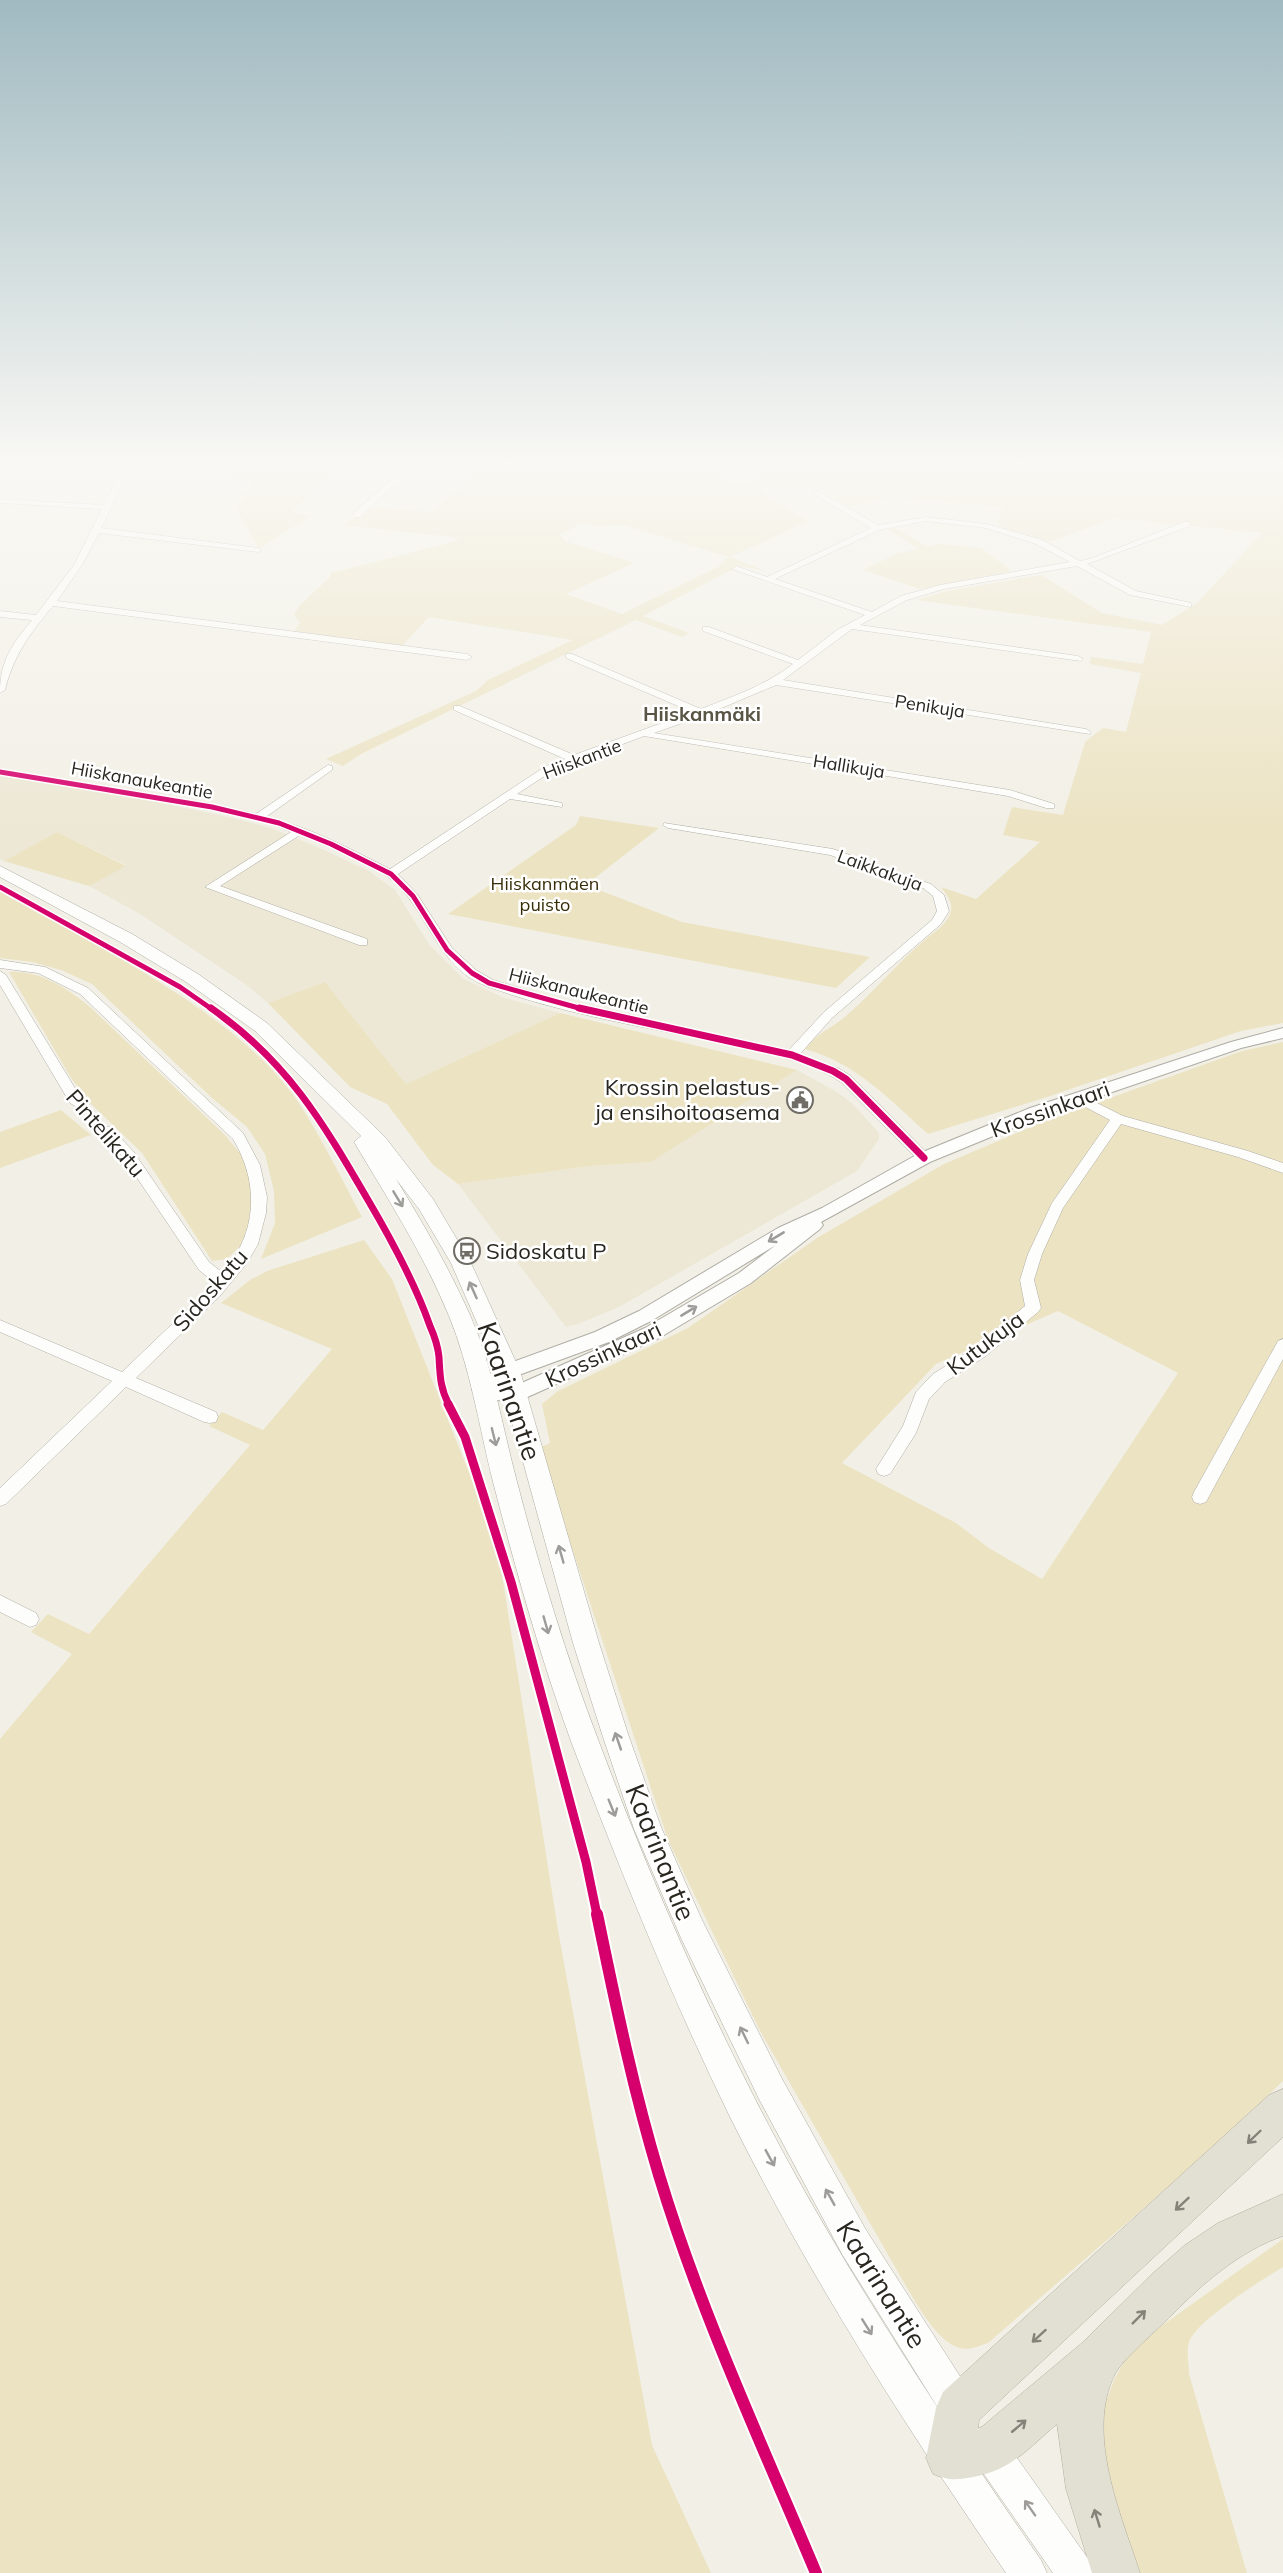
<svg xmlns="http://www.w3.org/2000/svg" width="1283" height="2573" font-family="Mulish,sans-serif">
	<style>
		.built { fill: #ede8d5 }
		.green { fill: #ece3c3; fill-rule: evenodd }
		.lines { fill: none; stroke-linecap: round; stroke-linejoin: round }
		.minor-casing { stroke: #aeaca4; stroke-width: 1 }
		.tertiary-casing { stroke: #aeaca4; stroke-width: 2 }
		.secondary-casing { stroke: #aeaca4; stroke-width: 1 }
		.motorway-casing { stroke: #b3afa0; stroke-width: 1 }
		.minor { fill: #fdfdfb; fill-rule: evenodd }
		.tertiary { fill: #fdfdfb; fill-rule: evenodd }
		.secondary { fill: #fdfdfb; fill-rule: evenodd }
		.motorway { fill: #e2dfd3; fill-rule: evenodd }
		.cycleway-far3-casing { stroke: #fff; stroke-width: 8 }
		.cycleway-far2-casing { stroke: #fff; stroke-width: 10 }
		.cycleway-far1-casing { stroke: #fff; stroke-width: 13 }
		.cycleway-casing { stroke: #fff; stroke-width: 16 }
		.cycleway-far3 { stroke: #d6006c; stroke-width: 5 }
		.cycleway-far2 { stroke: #d6006c; stroke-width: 7 }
		.cycleway-far1 { stroke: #d6006c; stroke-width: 9 }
		.cycleway { stroke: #d6006c; stroke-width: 12 }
		.oneway { stroke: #9d9c98 }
		.oneway2 { stroke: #858279 }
		.labels { text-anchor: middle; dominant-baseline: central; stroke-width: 5; stroke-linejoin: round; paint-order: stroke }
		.far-street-label { font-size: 18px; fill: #28261f; stroke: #fff }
		.far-park-label { font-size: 18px; fill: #372e08; stroke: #fff }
		.far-neighbourhood-label { font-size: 20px; font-weight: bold; fill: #595544; stroke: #fff }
		.poi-label { font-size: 22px; fill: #28261f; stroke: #fff; text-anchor: end }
		.street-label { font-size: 22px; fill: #28261f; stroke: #fff }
		.near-street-label { font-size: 27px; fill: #28261f; stroke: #fff }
	</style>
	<rect width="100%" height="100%" fill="#f2f0e6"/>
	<!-- built -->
	<path class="built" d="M0,776l123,19 106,22 42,11 51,21 47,22 26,19 34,54 35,35 38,18 58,16 -154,71 -81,-102 -57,21 -23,-19 -105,-70 -51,-28 37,-21 -69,-33 -53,29 -4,-2z
		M797,1070l40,22 16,12 26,29v6l-22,32 -238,136 -41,17 -12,3 -108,-143 132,-18 61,-4z"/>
	<!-- green -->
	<path class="green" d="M135,466h205l-49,46 20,4 -52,32 -21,-36v-6l18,-28z
		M485,466h232l6,15 6,2 32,-2 4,-4 -7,-11h525v557l-42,8 -194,66 -119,37c-40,-36 -71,-70 -123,-85 11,-16 28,-21 42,-34 28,-24 51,-53 80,-77 9,-7 21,-15 24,-27 2,-9 -5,-17 -10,-24l35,12 64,-57 -37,-7 9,-28 51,8 22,-73 18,-14 23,4 15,-59 -51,-9 1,-7 52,7 8,-32 -235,-32 31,-9 94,-16 61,38 60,12 35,-22 65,-70 -149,-15 -62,24 -33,-7 -14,-6 -6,-6 4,-16 -110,-11 -43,10 -28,-17 -56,-5 -5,8 48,29 -78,36 36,14 -27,-5 -96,50 46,17 -7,4 -46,-17 -275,134 -18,12 -17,-7 150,-68 12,-11 85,-40 -144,-23 -28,30 -107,-16 6,-8 -6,-8 6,-10 30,-28 1,-4 119,-30 10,-5 -115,-13 20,-18 67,5zM581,524l16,2 26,-1 106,32 -11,10 -96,47 -56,-20 68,-31 -70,-22 -4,-6z
		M896,528l32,19 12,-3 41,4 31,23 -92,18 -57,-19 33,-16 23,-5 -31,-20z
		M580,816l79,12 -73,57 96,37 188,35 -34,31 -388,-74 128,-89z
		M57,832l69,34 -37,20 -85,-25z
		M0,892c92,52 242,123 300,213 23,35 42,75 62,112l-101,42 14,-36 -1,-32 -9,-37 -18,-27 -35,-29 -120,-114 -31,-14 -29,-8 -32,-4z
		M9,972c31,-2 57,16 80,34l136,129 22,27 7,25 -2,30 -11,28 -14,14 -15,2 -70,-108 -52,-50 -19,-25z
		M325,982l81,102 154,-71 237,57 -146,92 -61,4 -132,18 -25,-19 -46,-61 -37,-17 -82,-84z
		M1283,1042v1039l-65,63 -230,199c-6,2 -16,6 -23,6 -24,-2 -44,-38 -55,-56l-150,-262 -92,-191 -129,-392 11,-5 -8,-39 16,-13 130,-63 129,-90 127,-74 101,-43 197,-70zM1058,1311l120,62 -136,206 -53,-31 -33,-25 -114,-60 94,-99z
		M61,1110l30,25 -91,33v-36z
		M364,1240l28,39 105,264 61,387 94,515 59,128h-711v-834l72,-85 -41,-22 17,-18 41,20 161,-189 -41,-19 13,-14 41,18 69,-81 -111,-46 29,-23 17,-9z
		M1283,2239v28c-21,13 -86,53 -94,75 -3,9 0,22 0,32l58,199h-108l-39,-119 2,-42 12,-32 18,-33z"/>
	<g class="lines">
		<defs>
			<path id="minor" d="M123,466h8l-30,62 157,20 4,2 -4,2 -159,-19 -17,32 -25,36 410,53 5,3 -5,3 -414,-54c-22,26 -40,50 -48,84l-5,3c0,-32 12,-49 32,-73l-32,-3v-6l36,4 38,-50 28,-56 -102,-6v-4l104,6z
				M406,466h8l-54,51h-6v-4z
				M818,491l60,34 48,-8 61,7 55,16 38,21 10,-2 94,-37h6v4l-103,38 49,27 55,12v4l-61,-12 -53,-29 -133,23 -37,11 -47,25 218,31 5,3 -2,2 -229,-32 -69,51 303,49 5,3 -1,2 -314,-49 -71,30 -51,18 356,57 44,14v4h-8l-38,-12 -364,-60 -90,34 -37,24 45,9v4l-52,-8 -112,75 19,20 35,54 24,22 17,10 77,23 219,47 35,-38 108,-92 5,-9 -4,-15 -10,-8 -93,-33 -162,-27 -5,-3 1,-2 169,26 98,35 13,11 5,16 -8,13 -109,94 -32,36 38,14 13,8 78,79 2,3 -2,3h-10l-78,-79c-36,-23 -79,-30 -120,-39 -75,-16 -163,-30 -235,-57 -51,-19 -58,-80 -99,-110 -21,-15 -62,-31 -87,-41l-80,51 147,53v6h-8l-154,-58 86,-55 -16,-7 -63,-15 -212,-35v-6l212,35 44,10 72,-49 4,1v4l-66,47c44,10 84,32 124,52l156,-103 19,-7 -111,-49v-4h6l114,49 118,-43 -126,-54v-4h6l129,55c33,-13 63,-23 92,-45l-90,-33v-4h6l89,33 39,-30 28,-15 -133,-46 4,-3 31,11 104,-49 -56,-33 -1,-2zM926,521l60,7 50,16 34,18 -130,23 -39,11 -29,16 -97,-33 104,-49z
				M0,960l45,7 43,21 155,145 17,32 7,32 -1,16 -8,31 -11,19 -27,33 -84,82 80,34 2,5 -2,5 -6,1 -6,-1 -78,-35 -120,117 -6,2v-18l112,-107 -112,-49v-12l122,52 93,-89 -16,-13 -76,-113 -23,-24 -2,-3 2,-3h10l23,24 76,111 14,11c34,-40 37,-89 10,-134l-153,-145 -42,-21 -38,-5z
				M0,971l6,4 78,128 -2,3 -5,1 -7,-4 -70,-118z
				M1079,1094l44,22 125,35 35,12v10l-45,-16 -117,-33 -58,84 -21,46 -8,26 7,28 -3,4 -52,44 -41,26 -16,17 -13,34 -26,41 -6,2 -6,-2 -2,-5 27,-43 13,-34 17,-18 41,-26 51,-42 -5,-26 8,-26 24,-51 58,-83 -36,-19 -2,-3z
				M1283,1339v20l-77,143 -6,2 -6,-2 -2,-5 2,-5 84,-151z
				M0,1595l36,18 3,6 -3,6 -6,2 -30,-15z"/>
			<path id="tertiary" d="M1283,1028v10l-42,10 -199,68 -112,46 -109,60 2,3 -3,4 -69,54 -92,55 -136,61c-14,5 -34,0 -48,-5l-3,-5 3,-5 27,-18 93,-34 44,-21 139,-83 44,-20 96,-54 112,-46 201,-66zM776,1245l-37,28 -94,55 -130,58 -12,-1 13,-9 93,-34 42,-21z"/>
			<path id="secondary" d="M0,866l132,68 66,40 69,49 118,114 48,62 38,64 49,108 79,272 29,91 33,93 40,91 80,159 85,153 108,168 5,13 -5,13 -13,5 -13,-5 -106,-170 -83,-155 -78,-161 -47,-109 -32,-95 -29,-91 -75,-272 -47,-108 -32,-54 -23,-30c27,44 53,89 74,136 22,49 32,110 46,163 23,89 50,178 83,264 45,120 96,239 154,353 83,163 184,315 288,465l6,13h-41c-100,-146 -197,-297 -276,-456 -59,-121 -110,-247 -158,-373 -32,-87 -57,-177 -80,-266 -13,-53 -22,-111 -43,-162 -25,-61 -61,-117 -95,-174l7,-6 -106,-105 -69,-49 -66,-40 -120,-65z
				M985,2426l13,5 91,129 6,13h-42l-81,-116 -5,-13 5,-13z"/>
			<path id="motorway" d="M1283,2089v48l-304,283 -1,10 104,-87 70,-69 33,-29 33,-22 65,-29v42c-43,15 -80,47 -111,79 -13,13 -50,45 -57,59 -30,59 6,141 25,199h-48l-26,-84 -9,-65c-28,24 -46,46 -84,53 -18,3 -23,4 -40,-3l-7,-16 10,-50 7,-16 326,-297z"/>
		</defs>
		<!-- minor casing -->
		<use href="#minor" class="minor-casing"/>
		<!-- tertiary casing -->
		<use href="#tertiary" class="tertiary-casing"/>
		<!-- secondary casing -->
		<use href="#secondary" class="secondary-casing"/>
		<!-- motorway casing -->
		<use href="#motorway" class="motorway-casing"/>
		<!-- minor -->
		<use href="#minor" class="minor"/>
		<!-- tertiary -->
		<use href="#tertiary" class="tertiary"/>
		<!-- secondary -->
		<use href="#secondary" class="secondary"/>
		<!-- motorway -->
		<use href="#motorway" class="motorway"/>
		<defs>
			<path id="cycleway-far3" d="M0,772l212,35 67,16 52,21 60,30 22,22 34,54 25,23 17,10 97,27
				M0,887l180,100 33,23"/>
			<path id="cycleway-far2" d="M211,1008c76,53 111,113 157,192 23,39 47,83 62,126 4,9 8,21 9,31 1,18 1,31 10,48
				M579,1008l213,47 41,16 13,8 78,79"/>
			<path id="cycleway-far1" d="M448,1404l17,33 46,145 75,280 11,53"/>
			<path id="cycleway" d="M597,1914c18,87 36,175 62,261 41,136 102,267 157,398"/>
		</defs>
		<!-- cycleway-far3 casing -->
		<use href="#cycleway-far3" class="cycleway-far3-casing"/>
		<!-- cycleway-far2 casing -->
		<use href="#cycleway-far2" class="cycleway-far2-casing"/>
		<!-- cycleway-far1 casing -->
		<use href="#cycleway-far1" class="cycleway-far1-casing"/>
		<!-- cycleway casing -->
		<use href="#cycleway" class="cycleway-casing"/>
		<!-- cycleway-far3 -->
		<use href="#cycleway-far3" class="cycleway-far3"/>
		<!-- cycleway-far2 -->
		<use href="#cycleway-far2" class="cycleway-far2"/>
		<!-- cycleway-far1 -->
		<use href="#cycleway-far1" class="cycleway-far1"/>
		<!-- cycleway -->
		<use href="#cycleway" class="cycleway"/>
	</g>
	<!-- one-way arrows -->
	<defs><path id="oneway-shaft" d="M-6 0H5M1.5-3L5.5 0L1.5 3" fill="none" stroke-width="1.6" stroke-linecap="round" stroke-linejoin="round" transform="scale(1.5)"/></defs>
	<g class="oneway">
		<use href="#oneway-shaft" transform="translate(398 1199) rotate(59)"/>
		<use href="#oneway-shaft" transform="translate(776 1237) rotate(149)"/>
		<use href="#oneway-shaft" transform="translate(473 1290) rotate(-114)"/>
		<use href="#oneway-shaft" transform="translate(689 1311) rotate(-31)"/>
		<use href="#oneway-shaft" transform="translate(494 1437) rotate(76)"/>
		<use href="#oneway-shaft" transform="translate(561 1554) rotate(-106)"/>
		<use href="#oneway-shaft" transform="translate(546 1625) rotate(74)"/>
		<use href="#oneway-shaft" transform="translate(618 1741) rotate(-109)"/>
		<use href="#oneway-shaft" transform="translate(612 1808) rotate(68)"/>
		<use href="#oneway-shaft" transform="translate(744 2035) rotate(-116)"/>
		<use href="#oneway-shaft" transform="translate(770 2158) rotate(61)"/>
		<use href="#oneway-shaft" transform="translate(830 2197) rotate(-119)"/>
		<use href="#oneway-shaft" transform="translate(867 2327) rotate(58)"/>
		<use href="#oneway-shaft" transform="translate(1030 2508) rotate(-125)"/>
	</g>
	<g class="oneway2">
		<use href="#oneway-shaft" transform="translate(1254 2137) rotate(136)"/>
		<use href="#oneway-shaft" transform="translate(1182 2204) rotate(137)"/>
		<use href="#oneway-shaft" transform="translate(1139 2317) rotate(-45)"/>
		<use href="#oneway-shaft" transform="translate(1039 2336) rotate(138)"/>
		<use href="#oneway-shaft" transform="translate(1019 2426) rotate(-40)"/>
		<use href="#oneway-shaft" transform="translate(1097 2518) rotate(-107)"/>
	</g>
	<!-- sky -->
	<linearGradient id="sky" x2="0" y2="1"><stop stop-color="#a0bac1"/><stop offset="0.56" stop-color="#f9f8f4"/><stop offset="1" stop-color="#f9f8f4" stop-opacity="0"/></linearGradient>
	<rect width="1283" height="826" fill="url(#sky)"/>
	<!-- icons -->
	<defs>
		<symbol id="civic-ring" viewBox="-11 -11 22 22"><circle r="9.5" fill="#fff" stroke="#6f6d65" stroke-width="1.5"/><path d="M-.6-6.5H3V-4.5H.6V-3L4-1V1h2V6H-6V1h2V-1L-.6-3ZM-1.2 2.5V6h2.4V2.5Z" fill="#6f6d65"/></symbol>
		<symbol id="bus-ring" viewBox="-11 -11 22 22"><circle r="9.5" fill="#fff" stroke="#6f6d65" stroke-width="1.5"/><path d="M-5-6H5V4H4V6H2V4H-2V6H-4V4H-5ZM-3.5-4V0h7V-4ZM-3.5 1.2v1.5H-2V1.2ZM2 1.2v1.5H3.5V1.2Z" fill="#6f6d65"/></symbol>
	</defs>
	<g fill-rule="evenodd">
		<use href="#civic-ring" x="785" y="1085" width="30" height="30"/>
		<use href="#bus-ring" x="452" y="1236" width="30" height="30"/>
	</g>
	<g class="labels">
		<!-- far-street labels -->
		<g class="far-street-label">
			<text transform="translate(930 706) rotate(9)">Penikuja</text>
			<text transform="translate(582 759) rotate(-21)">Hiiskantie</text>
			<text transform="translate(849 766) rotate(9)">Hallikuja</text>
			<text transform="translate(142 780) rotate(10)">Hiiskanaukeantie</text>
			<text transform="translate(880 870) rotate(20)">Laikkakuja</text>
			<text transform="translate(579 991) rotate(14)">Hiiskanaukeantie</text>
		</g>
		<!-- far-park labels -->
		<g class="far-park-label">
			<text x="545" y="883">Hiiskanmäen<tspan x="545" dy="21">puisto</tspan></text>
		</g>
		<!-- far-neighbourhood labels -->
		<g class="far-neighbourhood-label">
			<text x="702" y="713">Hiiskanmäki</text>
		</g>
		<!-- poi labels -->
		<g class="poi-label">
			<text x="780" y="1087">Krossin pelastus-<tspan x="780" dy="25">ja ensihoitoasema</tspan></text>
			<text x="486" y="1251" text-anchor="start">Sidoskatu P</text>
		</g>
		<!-- street labels -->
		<g class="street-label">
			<text transform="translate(1050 1109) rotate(-20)">Krossinkaari</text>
			<text transform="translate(106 1133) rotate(49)">Pintelikatu</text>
			<text transform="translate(210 1290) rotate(-49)">Sidoskatu</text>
			<text transform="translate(985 1343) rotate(-37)">Kutukuja</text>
			<text transform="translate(603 1354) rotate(-25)">Krossinkaari</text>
		</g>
		<!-- near-street labels -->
		<g class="near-street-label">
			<text transform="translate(510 1391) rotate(71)">Kaarinantie</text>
			<text transform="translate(661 1852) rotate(68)">Kaarinantie</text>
			<text transform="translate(882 2284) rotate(58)">Kaarinantie</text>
		</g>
	</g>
</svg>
